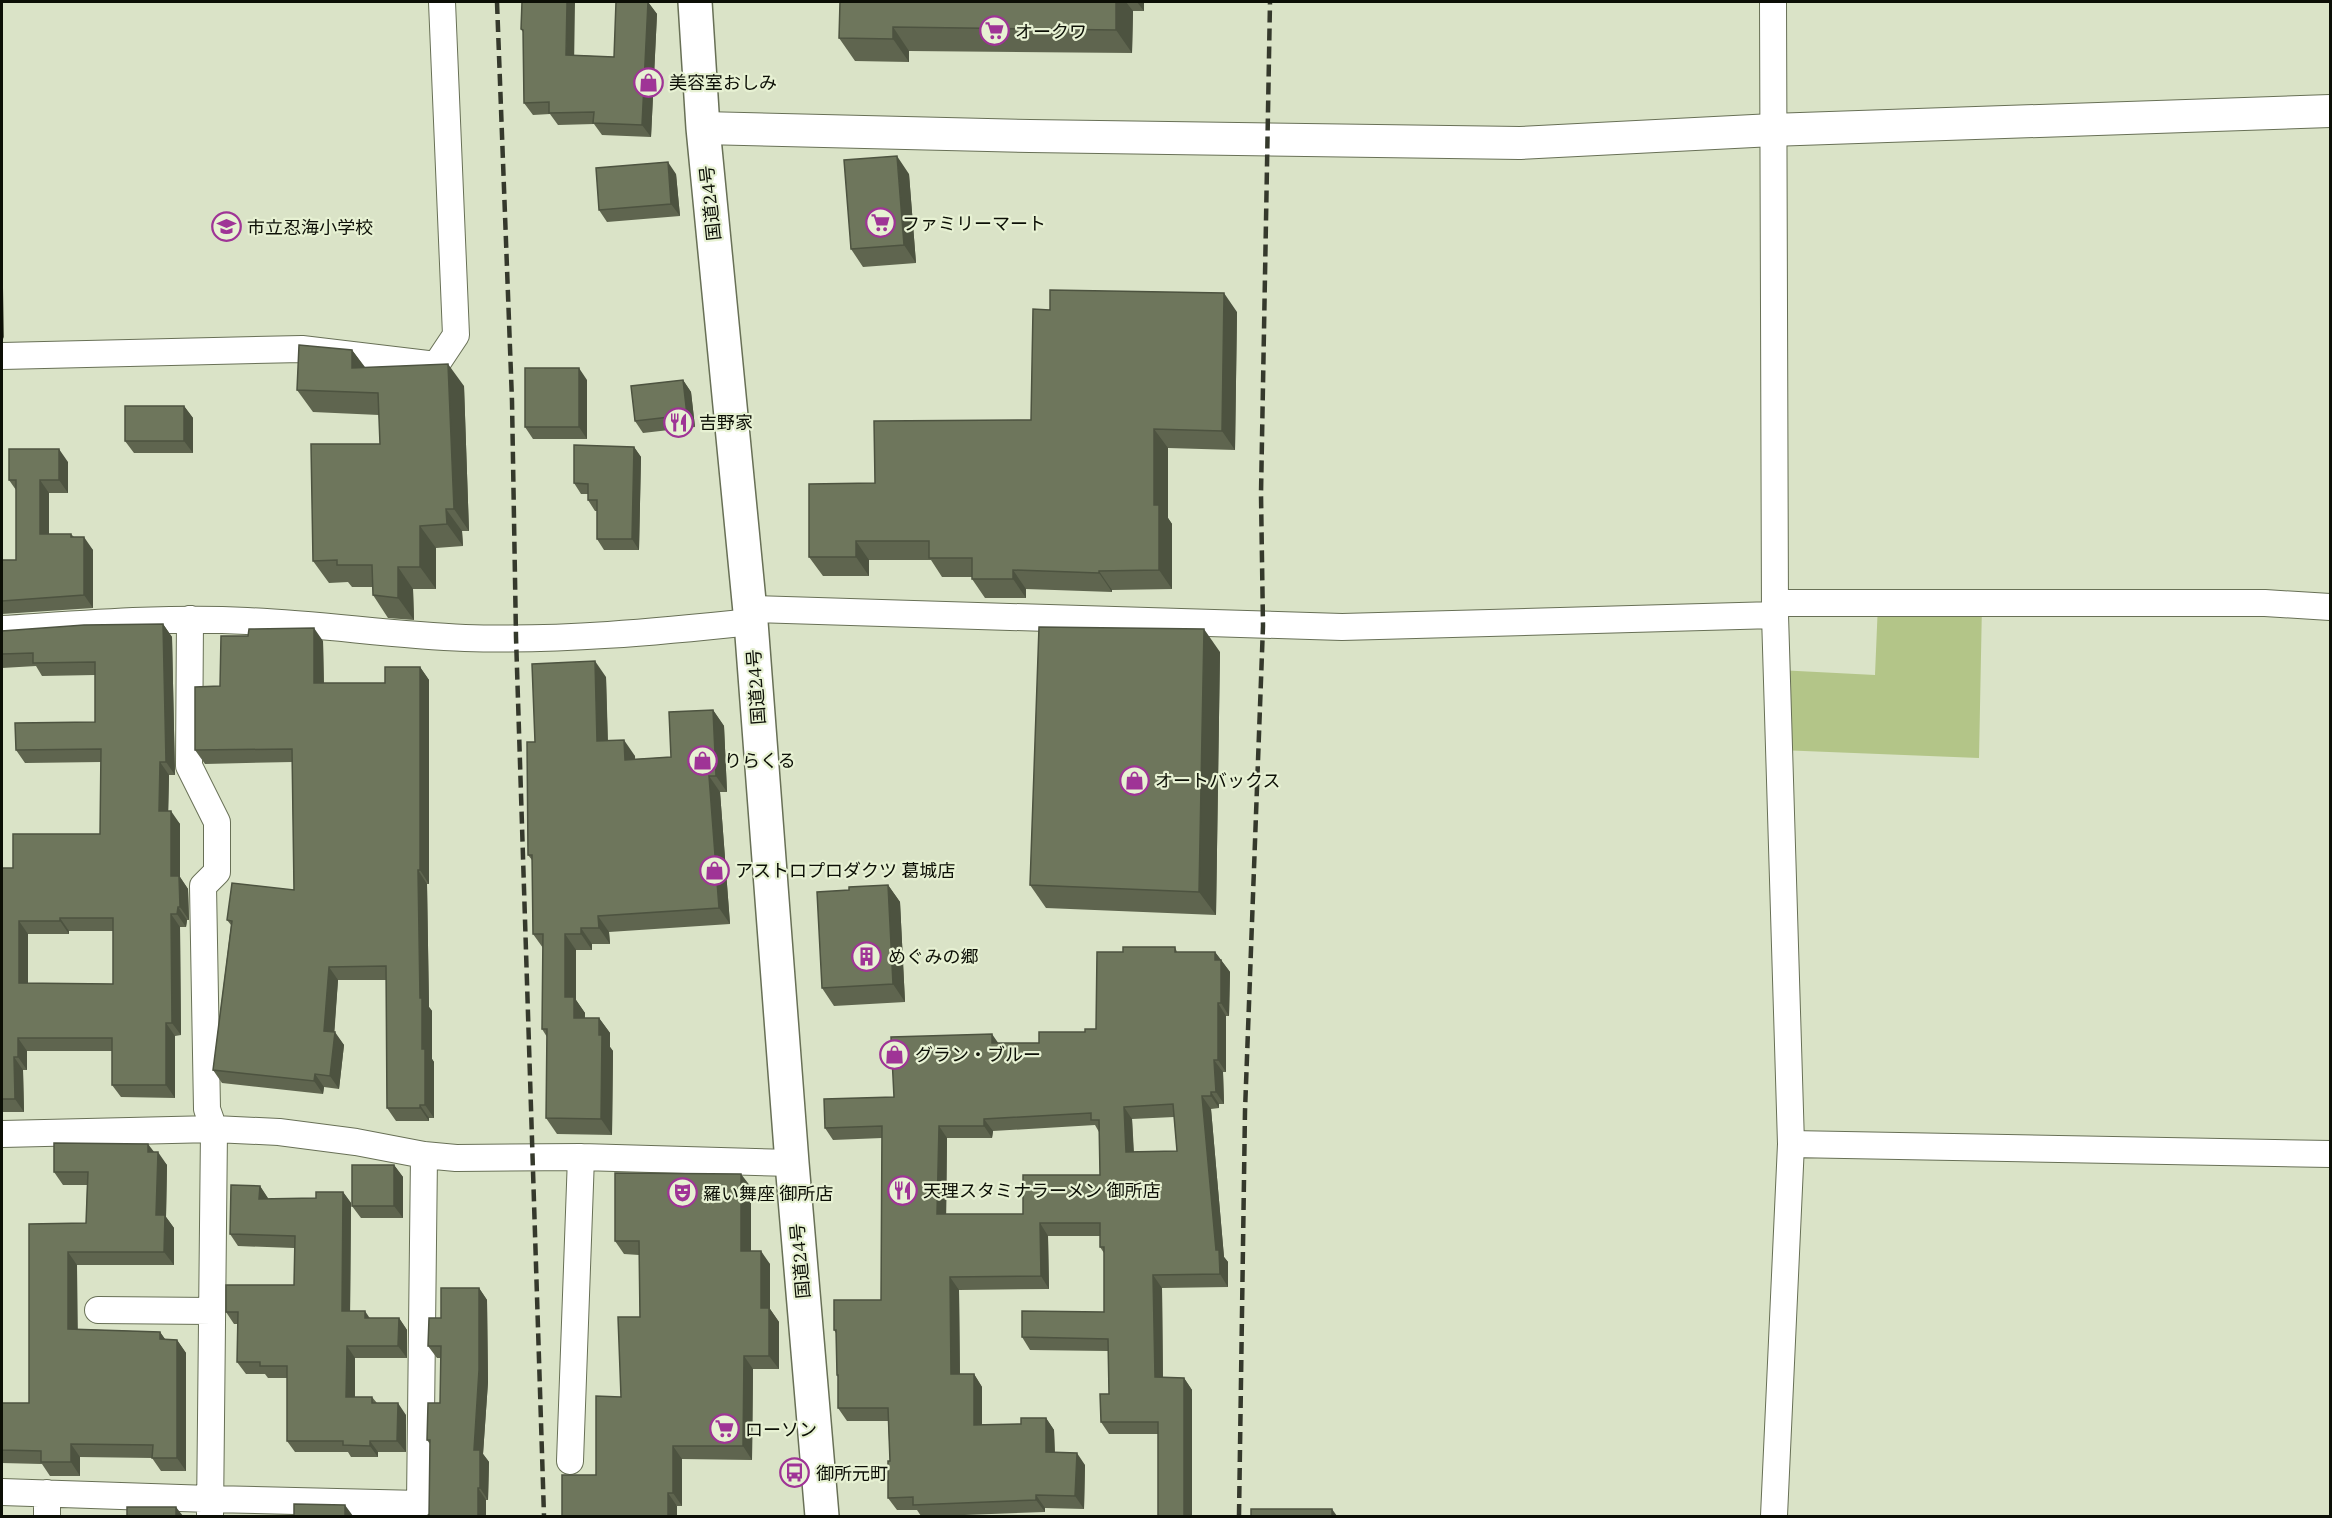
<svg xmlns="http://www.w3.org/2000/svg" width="2332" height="1518" font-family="'IBM Plex Serif','Noto Sans JP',serif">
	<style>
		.green { fill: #b3c588 }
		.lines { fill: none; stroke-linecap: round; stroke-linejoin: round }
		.minor-casing { stroke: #687056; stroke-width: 28 }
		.tertiary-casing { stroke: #687056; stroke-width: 34 }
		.trunk-casing { stroke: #687056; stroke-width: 36 }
		.minor { stroke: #fff; stroke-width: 26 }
		.tertiary { stroke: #fff; stroke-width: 32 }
		.trunk { stroke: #fff; stroke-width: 33 }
		.rail { stroke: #35392c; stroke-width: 4.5; stroke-dasharray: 12 6; stroke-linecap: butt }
		.wall { fill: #5f654f; fill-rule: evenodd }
		.shaded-wall { fill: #4d5340 }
		.building { fill: #6e765c; stroke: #4d5340; stroke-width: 1.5; fill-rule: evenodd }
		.labels { text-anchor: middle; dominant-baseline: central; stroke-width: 4.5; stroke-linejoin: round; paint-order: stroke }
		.poi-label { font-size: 18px; fill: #0c0f06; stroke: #e7f1d3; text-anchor: start }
		.street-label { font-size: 18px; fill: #0c0f06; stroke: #e7f1d3 }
	</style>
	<rect width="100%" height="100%" fill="#dae3c7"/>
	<!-- green -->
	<path class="green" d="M1878,603l104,1 -3,154 -200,-8 -2,-80 98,5z"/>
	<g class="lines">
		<defs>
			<path id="minor" d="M1773,2l2,613 16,529 -17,372
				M2,356l300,-7 134,16 20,-30 -14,-333
				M1775,603h490l65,4
				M750,609l592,18 433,-12
				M190,619l-1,147 28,56v50l-14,14 4,223 7,20 -4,387
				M2,629c81,-5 163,-12 245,-8 73,3 145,14 218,17 95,3 192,-6 286,-16
				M2,1134l212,-5 65,3 77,10 68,13 32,3 125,-1 211,6
				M1791,1144l539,10
				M98,1310l114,1
				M570,1461l11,-304
				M2,1492l208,7 210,5 4,-349
				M47,1516v-23"/>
			<path id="tertiary" d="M703,128l327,8 490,7 253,-13 557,-19"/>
			<path id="trunk" d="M695,2l8,126 48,494 41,541 30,353"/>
		</defs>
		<!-- minor casing -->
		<use href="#minor" class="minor-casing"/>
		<!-- tertiary casing -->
		<use href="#tertiary" class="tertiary-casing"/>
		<!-- trunk casing -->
		<use href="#trunk" class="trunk-casing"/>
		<!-- minor -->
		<use href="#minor" class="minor"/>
		<!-- tertiary -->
		<use href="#tertiary" class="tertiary"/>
		<!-- trunk -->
		<use href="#trunk" class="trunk"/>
		<!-- rail -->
		<path class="rail" d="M497,2l15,399 4,236 28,879
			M1239,1516l6,-405 18,-485 -2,-132 9,-492"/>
	</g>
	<!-- wall -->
	<path class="wall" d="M522,2l52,53 40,2 34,-55 9,12 -6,123 -49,-2 -8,-11 -36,1 -8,-11 -17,1 -9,-12 -1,-71 -2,-3z
		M840,2h304v9h-11l-1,42 -223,-2v11l-54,-1 -16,-23z
		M676,174l4,42 -73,6 -8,-12z
		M909,174l7,89 -53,4 -12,-18z
		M1237,312l-2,138 -67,-2v70l4,6v65l-60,1v2l-86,-3v9h-41l-13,-19v-2h-30l-11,-17h-62v16h-46l-14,-19 66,-74 156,-63z
		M352,350l13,17 99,19 5,145h-7l1,15 -27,2v41h-23l1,31 -26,-2 -15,-23v-8h-21l-4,-5 -19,1 -16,-22 67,-117 -1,-29 -66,-3 -16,-22z
		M587,380v59h-54l-8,-12z
		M683,380l8,12 4,35 -52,6 -8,-12z
		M184,406l9,12v35h-59l-9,-12z
		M634,447l7,10 -2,93h-35l-7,-11v-28h-2l-7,-11v-6h-7l-7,-11z
		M68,462v31h-19v41h22l3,3 19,13v58l-91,6v-54h14v-70l-7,-10z
		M163,624l9,13 3,138h-6l-1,36 12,13v53l8,12 1,31h-2l-1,7h-6l1,108 -6,1v62l-54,-1 -9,-12v-34h-85v19h-4l1,42h-22v-244h11l87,-34 1,-72 -76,1 -9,-13 79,-28v-47l-53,1 -6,-10 -34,2v-37zM69,931h44v53l-85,-1v-49h41z
		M323,641l1,42h61l35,-16 9,13v204h-2l2,123 3,4v48l2,3v56h-5v3h-33l-9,-13 -1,-128h-48l-4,52 10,13 -5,44 -15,-2 -1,7 -101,-11 -9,-13 18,-145 -4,-5 67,-30 -2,-128 -87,2 -10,-14 25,-64z
		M1220,652l-4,263 -170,-7 -16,-23z
		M606,677l2,64 27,15v3l36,-2 42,-47 11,16 3,66h-7l10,132 -121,8 1,12h-18v6h-16v50l9,13v5h14l11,15v14l3,4 -1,84 -55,-1 -11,-16 1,-81 -5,-8 1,-81 -10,-14 -1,-74 -4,-5 7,-113z
		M888,885l12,17 5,100 -71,4 -12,-18 27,-98z
		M1175,947l2,5h38l15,20 -1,44h-3v56h-3l1,32h-5v4l-8,1 13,148 4,5v25l-66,1 1,90h21l8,12 -34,126v-82h-49l-8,-12 8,-28 -1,-43 -78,-1 -8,-13 82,-25v-59l-4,-6v-11h-52l1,53 -90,1 1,84h14l8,13v38l39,-1 25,-6 8,12 1,22 30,13 -1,44 -39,-1v4l-107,4h-17l-4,-6h-20l-9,-12 2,-37 -2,-40h-41l-9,-13v-31l-1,-2 -1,-42 -2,-3 47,-30 1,-162 -49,2 -8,-12 69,-31 104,-54h41l57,-14 27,-77zM1174,1117l3,34 -43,1 -2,-33zM1095,1125l4,7 1,43 -77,39h-77l1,-76h45l1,-7z
		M154,1152l13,13 -1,52 8,11v37h-97v64l83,3 5,7 12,1 9,13v118h-25l-9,-13 -72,-1v19h-30l-8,-12 -40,-1v-60h27v-179l57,-1 1,-38h-24l-9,-13z
		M394,1165l9,12v41h-42l-9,-12z
		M260,1186l8,13 48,-1 27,-6 8,11 -1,108 20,7h29l8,12v28h-52v39h17l5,6 29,12v37h-28v5h-27l-3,-5h-53l-8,-11v-63h-19l-3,-4h-19l-9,-12 1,-38h-4l-8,-12 68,-27v-37l-56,-2 -8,-12z
		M751,1187v64l19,13v45l9,13v47h-26l-1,91 -70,-1v47h-5l-81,-31 25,-78 19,-80 -1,-62 -15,-1 -9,-13z
		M479,1288l8,12 1,82 -5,72 6,8 -1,38h-2v16h-57l1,-72 -3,-4 13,-37 1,-45h-4l-9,-12 13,-28z"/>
	<!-- shaded-wall -->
	<path class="shaded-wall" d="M567,2h8l-1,65 -8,-12z
		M648,2l9,12 -6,123 -9,-12z
		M1116,2h10l7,9 -1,42 -16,-23z
		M1137,2h7v9z
		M893,27l16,24v11l-16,-23z
		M897,156l12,18 7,89 -12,-18z
		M668,162l8,12 4,42 -9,-12z
		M2,236l2,103 -2,-4z
		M1224,293l13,19 -2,138 -13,-19z
		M352,350l16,22 -16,-4z
		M448,364l16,22 5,145 -15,-22z
		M579,368l8,12v59l-8,-12z
		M683,380l8,12 4,35 -8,-12z
		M184,406l9,12v35l-9,-12z
		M1154,429l14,19v70l4,6v65l-13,-19 -5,-65z
		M634,447l7,10 -2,93 -7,-11z
		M59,449l9,13v31l-9,-13z
		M40,480l9,13v54l-9,-13z
		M446,509l16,22 1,15 -16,-22z
		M420,526l16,22v41l-16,-22z
		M84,537l9,13v58l-9,-13z
		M856,541l13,19v16l-13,-19z
		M398,567l15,22 1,31 -16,-22z
		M1013,570l13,19v9l-13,-19z
		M1099,571l13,19v2l-13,-19z
		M163,624l9,13 3,138 -9,-13z
		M314,628l9,13 1,56 -10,-14z
		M1204,629l16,23 -4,263 -17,-23z
		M595,661l11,16 2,79 -11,-15z
		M420,667l9,13v204l-9,-14z
		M713,710l11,16 3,66 -11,-16z
		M624,740l11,16 1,20 -11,-16z
		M160,762l9,13 -1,49 -9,-13z
		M709,776l11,16 10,132 -11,-16z
		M171,811l9,13v53l8,12 1,31 -9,-13 -9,-31z
		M418,870l9,14 2,123 3,4v48l2,3v56l-9,-13 -5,-107z
		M888,885l12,17 5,100 -12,-18z
		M178,907l9,13 -1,7 -9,-13z
		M171,914l9,13 1,108 -9,-12z
		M598,916l11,16 1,12 -11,-16z
		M60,918l9,13v3l-9,-13z
		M19,921l9,13v62l-9,-13z
		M581,928l11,16v6l-11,-16z
		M565,934l11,16v50l9,13v20l-11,-15 -9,-21z
		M1215,952l15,20 -1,44 -8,-13 -6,-43z
		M329,967l9,13 -4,58 1,-6 9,13 -5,44 -9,-13 -6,-45z
		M1218,1003l8,13v56l-8,-12z
		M599,1018l11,15v14l3,4 -1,84 -11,-16z
		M166,1023l9,13v62l-9,-13z
		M992,1034l9,13 -9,-4z
		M18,1038l9,13v19l-9,-13z
		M14,1057l9,13 1,42 -9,-13z
		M1214,1060l9,12 1,32 -8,-12z
		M315,1074l9,13 -1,7 -9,-13z
		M1211,1092l8,12v4l-8,-12z
		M1202,1096l9,13 13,148 4,5v25l-8,-13 -4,-24z
		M420,1105l9,13v3l-9,-13z
		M1124,1107l8,12 2,45 -8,-12z
		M984,1119l9,12 -1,7 -8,-12z
		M939,1126l8,12 -1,89 -9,-13z
		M148,1144l10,13 -10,-5z
		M158,1152l9,13 -1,52 8,11v37l-10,-13 -8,-37z
		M394,1165l9,12v41l-9,-12z
		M741,1174l10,13v77l-10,-13z
		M260,1186l8,12 -1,13 -8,-12z
		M343,1192l8,11 -1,120 -8,-12z
		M1040,1223l8,13 1,53 -8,-13z
		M761,1251l9,13v45l9,13v47l-10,-13 -8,-48z
		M68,1252l9,13 1,77 -10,-13z
		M1153,1275l9,13 1,102 -8,-13z
		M950,1277l9,13 1,97 -9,-13z
		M479,1288l8,12 1,82 -5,72 6,8 -1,38 -8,-12 -6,-38z
		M365,1311l8,12 -8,-5z
		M399,1318l8,12v28l-9,-12z
		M160,1332l9,13 -9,-6z
		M177,1340l9,13v118l-9,-13z
		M347,1346l8,12v50l-9,-11z
		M744,1356l9,13 -1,91 -9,-14z
		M974,1374l8,13v51l-8,-13z
		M1184,1378l8,12v126h-8z
		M398,1403l8,12v37l-9,-11z
		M1046,1418l8,12 1,34 -9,-12z
		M370,1441l8,11v5l-8,-11z
		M71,1444l9,13v19l-9,-14z
		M673,1446l9,13v47l-9,-13z
		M1077,1453l8,12 -1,44 -9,-13z
		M478,1488l8,12v16h-8z
		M668,1493l9,13v10h-9z
		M1036,1495l9,13v4l-9,-12z
		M345,1505l8,11h-8z
		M176,1507l7,9h-7z
		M1332,1509l5,7h-5z"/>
	<!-- building -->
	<path class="building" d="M522,2h45l-1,53 48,2 2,-55h32l-6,123 -49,-2 1,-11 -45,1v-11l-25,1 -1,-73 -2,-1z
		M840,2h276v28l-223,-3v12l-54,-1z
		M897,156l7,89 -53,4 -7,-89z
		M668,162l3,42 -72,6 -3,-42z
		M1050,290l174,3 -2,138 -68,-2v76h5v65l-60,1v2l-86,-3v9h-41v-21h-43v-17h-73v16h-47v-73l66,-1 -1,-62 157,-1 2,-111 17,1z
		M299,345l53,5v18l96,-4 6,145h-8l1,15 -27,2v41h-22v31l-25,-3 -1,-30h-35v-5l-24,1 -2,-117h69l-2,-51 -81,-3z
		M525,368h54v59h-54z
		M683,380l4,35 -52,6 -4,-35z
		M125,406h59v35h-59z
		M574,445l60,2 -2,92h-35v-39h-9v-16l-14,-1z
		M9,449h50v31h-19v54h31v3h13v58l-82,6v-41h14v-80h-7z
		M163,624l3,138h-6l-1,49h12v65h8l1,31h-2l-1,7h-6l1,109h-6v62h-54v-47h-94v19h-4l1,42h-13v-231h11v-34h87l1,-85 -85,1 -1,-27 80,-1v-60l-62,1v-10l-31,1v-23l82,-6zM60,918h53v66l-94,-1v-62h41z
		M1039,627l165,2 -5,263 -169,-7z
		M314,628v55h71v-16h35v203h-2l2,128h2v51h3v56h-5v3h-33l-1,-142 -57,1 -5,64 11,1 -5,44 -15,-2 -1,7 -101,-11 19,-149 -5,-1 5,-37 62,7 -2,-141 -97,1v-63l25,-1 1,-50h27l1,-7z
		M595,661l2,80 27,-1 1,20 46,-3 -2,-45 44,-2 3,66h-7l10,132 -121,8 1,12h-18v6h-16v63h9v21h25v17h3l-1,84 -55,-1 1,-89h-5l1,-95h-10l-1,-79h-4l-1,-113h8l-3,-78z
		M888,885l5,99 -71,4 -5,-96 32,-2v-3z
		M1123,947h52v5h40v8h6v43h-3v57h-4l2,32h-5v4h-9l14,154h3l1,24 -67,1 2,102 29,1v138h-78h52v-94h-57l-1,-28h9l-1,-55 -86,-2v-26l82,1v-65h-4v-24h-60l1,53 -91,1 1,97h23v51l47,-1v-6h25v34l31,1 -2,43 -39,-1v5l-123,5v-8l-25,1v-37h2l-2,-53h-50v-33h-1l-1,-45h-2v-30h47l1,-174 -57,2 -1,-29 70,-2 -3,-60 101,-3v9h47v-11h46v-3h11l1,-77h26zM1173,1104l4,47 -51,1 -2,-45zM1091,1113v7h8l1,55h-77v39h-86l2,-88h45v-7z
		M54,1143l94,1v8h10l-2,63h9l-1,37h-96v77l92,3v7l17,1v118h-25l1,-13 -82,-1v18h-30v-11l-39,-1v-47h27v-179l57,-1 2,-51h-34z
		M352,1165h42v41h-42z
		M615,1173l126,1v77h20v57h8v48h-25l-1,90h-70v47h-5v23h-106v-41h34v-79l25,1 -3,-80h22l-1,-76h-24z
		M231,1185l29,1 -1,13 57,-1v-6h27l-1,119h23v7h34l-1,28h-51l-1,51h26v6h26l-1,38h-27v5l-27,-1v-4h-56v-75h-27v-4h-23l1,-50h-12v-27h68l1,-49 -65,-2z
		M441,1288h38v82l-5,80h6v38h-2v28h-49l1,-76h-3l1,-37h12l1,-57h-13l1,-28h12z
		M294,1504l51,1v11h-51z
		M127,1507h49v9h-49z
		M1251,1509h81v7h-81z"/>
	<!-- icons -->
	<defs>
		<symbol id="supermarket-ring" viewBox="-11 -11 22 22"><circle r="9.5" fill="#e7f1d3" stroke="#9f3496" stroke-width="1.5"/><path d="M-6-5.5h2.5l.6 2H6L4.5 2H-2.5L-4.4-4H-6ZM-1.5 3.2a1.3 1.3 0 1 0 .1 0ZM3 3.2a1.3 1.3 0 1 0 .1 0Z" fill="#9f3496"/></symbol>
		<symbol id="shop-ring" viewBox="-11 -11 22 22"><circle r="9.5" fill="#e7f1d3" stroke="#9f3496" stroke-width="1.5"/><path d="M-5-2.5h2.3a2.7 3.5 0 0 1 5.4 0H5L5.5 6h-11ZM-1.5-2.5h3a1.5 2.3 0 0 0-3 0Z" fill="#9f3496"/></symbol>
		<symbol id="school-ring" viewBox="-11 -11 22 22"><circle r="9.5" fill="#e7f1d3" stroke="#9f3496" stroke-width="1.5"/><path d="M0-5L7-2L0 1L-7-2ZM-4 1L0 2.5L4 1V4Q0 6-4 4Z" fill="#9f3496"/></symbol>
		<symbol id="restaurant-ring" viewBox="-11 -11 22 22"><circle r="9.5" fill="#e7f1d3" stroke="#9f3496" stroke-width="1.5"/><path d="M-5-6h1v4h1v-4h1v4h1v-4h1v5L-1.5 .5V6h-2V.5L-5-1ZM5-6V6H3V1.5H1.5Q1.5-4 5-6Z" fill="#9f3496"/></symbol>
		<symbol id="building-ring" viewBox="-11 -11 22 22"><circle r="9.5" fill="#e7f1d3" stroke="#9f3496" stroke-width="1.5"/><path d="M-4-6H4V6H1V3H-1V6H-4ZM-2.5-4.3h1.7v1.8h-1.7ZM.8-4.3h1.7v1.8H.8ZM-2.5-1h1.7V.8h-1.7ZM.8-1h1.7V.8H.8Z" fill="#9f3496"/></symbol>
		<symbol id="theatre-ring" viewBox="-11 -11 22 22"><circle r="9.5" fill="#e7f1d3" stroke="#9f3496" stroke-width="1.5"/><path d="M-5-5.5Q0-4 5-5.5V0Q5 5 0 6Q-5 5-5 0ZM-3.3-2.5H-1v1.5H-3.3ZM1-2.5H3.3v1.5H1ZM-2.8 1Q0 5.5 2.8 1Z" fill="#9f3496"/></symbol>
		<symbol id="bus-ring" viewBox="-11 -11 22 22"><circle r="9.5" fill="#e7f1d3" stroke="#9f3496" stroke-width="1.5"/><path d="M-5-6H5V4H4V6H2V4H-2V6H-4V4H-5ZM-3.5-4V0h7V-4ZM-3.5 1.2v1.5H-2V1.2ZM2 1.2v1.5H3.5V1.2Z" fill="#9f3496"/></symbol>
	</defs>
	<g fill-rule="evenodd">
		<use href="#supermarket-ring" x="978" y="14" width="33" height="33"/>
		<use href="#shop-ring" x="632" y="66" width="33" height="33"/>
		<use href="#supermarket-ring" x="864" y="206" width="33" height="33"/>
		<use href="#school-ring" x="210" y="210" width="33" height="33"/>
		<use href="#restaurant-ring" x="662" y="406" width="33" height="33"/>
		<use href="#shop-ring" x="686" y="744" width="33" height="33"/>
		<use href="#shop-ring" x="1118" y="764" width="33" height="33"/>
		<use href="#shop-ring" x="698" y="854" width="33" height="33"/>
		<use href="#building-ring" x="850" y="940" width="33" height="33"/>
		<use href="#shop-ring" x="878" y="1038" width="33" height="33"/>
		<use href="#restaurant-ring" x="886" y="1174" width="33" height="33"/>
		<use href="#theatre-ring" x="666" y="1176" width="33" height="33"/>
		<use href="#supermarket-ring" x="708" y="1412" width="33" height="33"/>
		<use href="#bus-ring" x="778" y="1456" width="33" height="33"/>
	</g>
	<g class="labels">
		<!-- poi labels -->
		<g class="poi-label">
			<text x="1015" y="31">オークワ</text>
			<text x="669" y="82">美容室おしみ</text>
			<text x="902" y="223">ファミリーマート</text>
			<text x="247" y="227">市立忍海小学校</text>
			<text x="699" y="422">吉野家</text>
			<text x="724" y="760">りらくる</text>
			<text x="1155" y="780">オートバックス</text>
			<text x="735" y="870">アストロプロダクツ 葛城店</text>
			<text x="888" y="956">めぐみの郷</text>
			<text x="915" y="1054">グラン・ブルー</text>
			<text x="923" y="1190">天理スタミナラーメン 御所店</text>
			<text x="703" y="1193">羅い舞座 御所店</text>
			<text x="745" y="1429">ローソン</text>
			<text x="816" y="1473">御所元町</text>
		</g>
		<!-- street labels -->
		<g class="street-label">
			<text transform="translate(710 203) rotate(-96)">国道24号</text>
			<text transform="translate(756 687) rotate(-94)">国道24号</text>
			<text transform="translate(800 1261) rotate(-95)">国道24号</text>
		</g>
	</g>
	<!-- border -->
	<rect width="2332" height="1518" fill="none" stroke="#0c0f06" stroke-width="6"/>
</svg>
